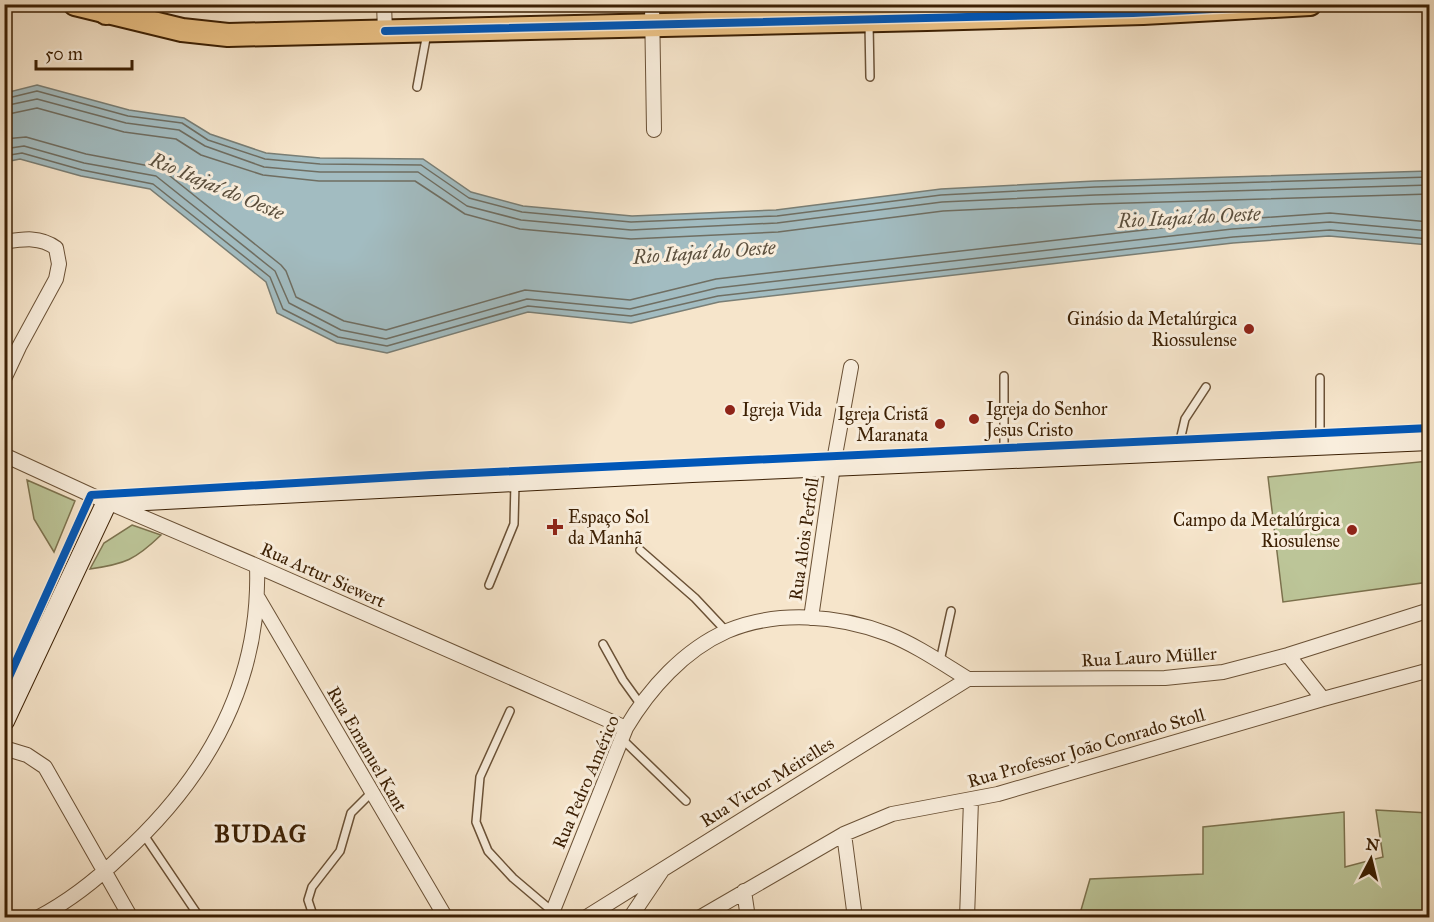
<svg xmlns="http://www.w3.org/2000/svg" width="1434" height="922" font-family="'IM FELL Great Primer',serif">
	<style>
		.green { fill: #bcc598; stroke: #7c724e; stroke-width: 1.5 }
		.water { fill: #a2bcc1; stroke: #797e75; stroke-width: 1.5 }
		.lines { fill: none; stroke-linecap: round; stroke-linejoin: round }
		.shore { stroke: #6f6e62; stroke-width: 1.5 }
		.service-casing { stroke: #6a5136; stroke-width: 10 }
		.minor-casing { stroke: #6a5136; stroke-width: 16 }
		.secondary-casing { stroke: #3c2004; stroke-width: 22 }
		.primary-casing { stroke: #3c2004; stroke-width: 26 }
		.trunk-casing { stroke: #3c2004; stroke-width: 26 }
		.service { stroke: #f9eedd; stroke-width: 7 }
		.minor { stroke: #f9eedd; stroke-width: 14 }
		.secondary { stroke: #f9eedd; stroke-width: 20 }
		.primary { stroke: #ebc286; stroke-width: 22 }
		.trunk { stroke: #ebc286; stroke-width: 22 }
		.cycleway-casing { stroke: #f9eedd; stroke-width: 11 }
		.cycleway { stroke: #0057b8; stroke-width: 8 }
		.poi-dot { fill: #8f2418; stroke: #f9eedd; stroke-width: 2 }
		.labels { text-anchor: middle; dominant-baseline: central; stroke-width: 6; stroke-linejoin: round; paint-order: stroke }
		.poi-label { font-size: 18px; fill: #3c2004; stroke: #f9eedd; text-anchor: end }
		.street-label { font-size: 18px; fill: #3c2004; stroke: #f9eedd }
		.water-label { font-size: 20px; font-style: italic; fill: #5b4f3d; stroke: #f9eedd }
		.district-label { font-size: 24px; font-weight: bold; letter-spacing: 1.5px; fill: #3c2004; stroke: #f9eedd }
	</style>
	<rect width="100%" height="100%" fill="#f6e5cb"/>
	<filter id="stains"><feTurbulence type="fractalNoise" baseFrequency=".00333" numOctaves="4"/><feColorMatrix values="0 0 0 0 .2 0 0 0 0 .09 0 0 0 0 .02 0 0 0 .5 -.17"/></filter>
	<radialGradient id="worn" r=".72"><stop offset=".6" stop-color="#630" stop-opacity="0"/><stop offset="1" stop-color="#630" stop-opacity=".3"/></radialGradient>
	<!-- green -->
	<path class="green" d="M1429,461v121l-146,20 -15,-125z
		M27,480l48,21 -21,51 -20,-33z
		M132,525l29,10c-26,25 -36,29 -71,34l14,-26z
		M1376,810l53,3v104h-350l11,-38 113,-5v-47l141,-15 1,55 38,-10z"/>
	<!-- water -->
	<path class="water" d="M37,85l92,25 55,8 26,16 56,19 54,5 103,1 48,33 52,14 109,10 144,-6 165,-21 154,-8 334,-10v74l-100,-9 -96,7 -514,59 -88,21 -103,-11 -141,41 -50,-10 -60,-30 -11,-31 -116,-93 -69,-13 -61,-17 -15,3v-69z"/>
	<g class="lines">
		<!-- shore -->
		<path class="shore" d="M4,99l33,-8 91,25 54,7 26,17 57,19 55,5 101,1 48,33 53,14 109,10 146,-6 164,-21 154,-8 335,-10
			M4,106l33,-7 89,24 53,7 26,16 59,21 56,5h98l49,34 54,14 110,10 146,-7 165,-21 153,-7 335,-10
			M4,115l33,-7 87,24 52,7 25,16 62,20 56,6h96l50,33 55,15 111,10 147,-7 165,-21 152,-7 335,-10
			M4,139l22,-2 60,17 74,14 121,97 5,6 10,26 48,24 42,9 139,-40 105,10 86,-21 515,-59 99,-7 100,9
			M4,149l20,-3 60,17 72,13 119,95 14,32 52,27 45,9 141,-40 103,10 87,-21 515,-59 98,-7 100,9
			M4,156l18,-3 60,17 71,14 117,93 13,32 55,28 49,9 141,-40 103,10 87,-20 515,-59 97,-7 100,9"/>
		<defs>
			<path id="service" d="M869,24l1,53
				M417,87l10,-54
				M1004,376v80
				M1320,378v65
				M1178,449l7,-30 21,-32
				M640,550l55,48 31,33
				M489,585l25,-61 1,-41
				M603,644l20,36 18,25
				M940,661l11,-50
				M510,711l-30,66 -4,45 12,29 25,27 39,33
				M622,739l64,62
				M144,835l56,83
				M314,918l-6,-18 4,-13 28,-36 11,-38 21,-21"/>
			<path id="minor" d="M384,4l1,27
				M652,4l2,126
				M4,242c19,-3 36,-6 52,6l3,16 -3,15 -37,68 -15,32
				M4,455l87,40 166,71 369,162
				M258,598l188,320
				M811,618l22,-152 18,-99
				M1288,655l35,44
				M968,679l197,-1 58,-6 65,-17 142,-45
				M4,748l23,7 18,12 86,151
				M844,834l11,84
				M744,891l4,27
				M37,918c31,-16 59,-38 84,-62 86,-78 140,-172 136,-290
				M550,918l76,-190c23,-39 58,-78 101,-97 50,-21 111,-16 161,3 28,11 54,29 80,45
				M585,918l383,-239
				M630,918l31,-46
				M699,918l145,-84 48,-20 106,-20 325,-95 107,-29
				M967,918l4,-118"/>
			<path id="secondary" d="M4,721l103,-219 585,-30 738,-32"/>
			<path id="primary" d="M75,4l107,26 46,5 699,-16 216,-6 167,-9"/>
			<path id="trunk" d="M94,4l12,9"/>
		</defs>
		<!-- service casing -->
		<use href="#service" class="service-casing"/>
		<!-- minor casing -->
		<use href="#minor" class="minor-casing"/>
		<!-- secondary casing -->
		<use href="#secondary" class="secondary-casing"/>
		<!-- primary casing -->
		<use href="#primary" class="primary-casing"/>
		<!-- trunk casing -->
		<use href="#trunk" class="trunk-casing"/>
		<!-- service -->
		<use href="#service" class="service"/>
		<!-- minor -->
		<use href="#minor" class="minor"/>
		<!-- secondary -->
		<use href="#secondary" class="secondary"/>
		<!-- primary -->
		<use href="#primary" class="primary"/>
		<!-- trunk -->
		<use href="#trunk" class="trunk"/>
		<defs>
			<path id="cycleway" d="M385,31l748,-18 177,-9
				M4,688l87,-193 340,-20 999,-47"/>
		</defs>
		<!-- cycleway casing -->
		<use href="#cycleway" class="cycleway-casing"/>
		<!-- cycleway -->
		<use href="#cycleway" class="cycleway"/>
	</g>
	<!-- markers -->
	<g class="poi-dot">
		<circle cx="1249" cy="329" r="6"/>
		<circle cx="730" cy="410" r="6"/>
		<circle cx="974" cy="419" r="6"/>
		<circle cx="940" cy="424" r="6"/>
		<path d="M552 518h6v6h6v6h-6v6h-6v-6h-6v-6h6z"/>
		<circle cx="1352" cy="530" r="6"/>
	</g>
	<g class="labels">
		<!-- poi labels -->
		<g class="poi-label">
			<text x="1237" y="319">Ginásio da Metalúrgica<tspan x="1237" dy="21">Riossulense</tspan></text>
			<text x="986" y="409" text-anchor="start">Igreja do Senhor<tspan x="986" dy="21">Jesus Cristo</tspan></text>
			<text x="742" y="410" text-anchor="start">Igreja Vida</text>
			<text x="928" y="414">Igreja Cristã<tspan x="928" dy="21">Maranata</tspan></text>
			<text x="568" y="517" text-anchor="start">Espaço Sol<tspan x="568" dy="21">da Manhã</tspan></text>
			<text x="1340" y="520">Campo da Metalúrgica<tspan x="1340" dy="21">Riosulense</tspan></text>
		</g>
		<!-- street labels -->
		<g class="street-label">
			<text transform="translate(804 539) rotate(-82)">Rua Alois Perfoll</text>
			<text transform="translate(323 575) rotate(24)">Rua Artur Siewert</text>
			<text transform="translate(1149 657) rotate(-3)">Rua Lauro Müller</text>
			<text transform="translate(1086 748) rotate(-16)">Rua Professor João Conrado Stoll</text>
			<text transform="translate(367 749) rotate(60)">Rua Emanuel Kant</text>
			<text transform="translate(586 782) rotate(-67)">Rua Pedro Américo</text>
			<text transform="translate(767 782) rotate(-32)">Rua Victor Meirelles</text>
		</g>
		<!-- water labels -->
		<g class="water-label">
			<text transform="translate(217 186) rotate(23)">Rio Itajaí do Oeste</text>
			<text transform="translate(1189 217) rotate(-3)">Rio Itajaí do Oeste</text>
			<text transform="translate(704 252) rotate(-4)">Rio Itajaí do Oeste</text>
		</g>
		<!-- district labels -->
		<g class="district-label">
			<text x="261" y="834">BUDAG</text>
		</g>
	</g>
	<!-- margin -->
	<rect width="1434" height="922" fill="none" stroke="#f6e5cb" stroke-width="24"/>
	<rect x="6" y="6" width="1422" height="910" fill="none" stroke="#3c2004" stroke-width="3"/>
	<rect x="12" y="12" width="1410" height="898" fill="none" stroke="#3c2004" stroke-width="1.5"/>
	<!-- north arrow -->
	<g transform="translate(1371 859) rotate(7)" stroke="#f9eedd" stroke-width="4.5" paint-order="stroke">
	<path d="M0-4.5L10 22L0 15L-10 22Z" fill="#3c2004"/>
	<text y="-9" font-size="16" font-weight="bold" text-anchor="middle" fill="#3c2004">N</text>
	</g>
	<!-- scale -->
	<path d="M36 60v9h96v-9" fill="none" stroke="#3c2004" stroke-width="3"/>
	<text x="45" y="60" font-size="18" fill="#3c2004" stroke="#f9eedd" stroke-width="4.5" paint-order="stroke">50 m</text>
	<rect width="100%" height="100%" filter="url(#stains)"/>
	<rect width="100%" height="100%" fill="url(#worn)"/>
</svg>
